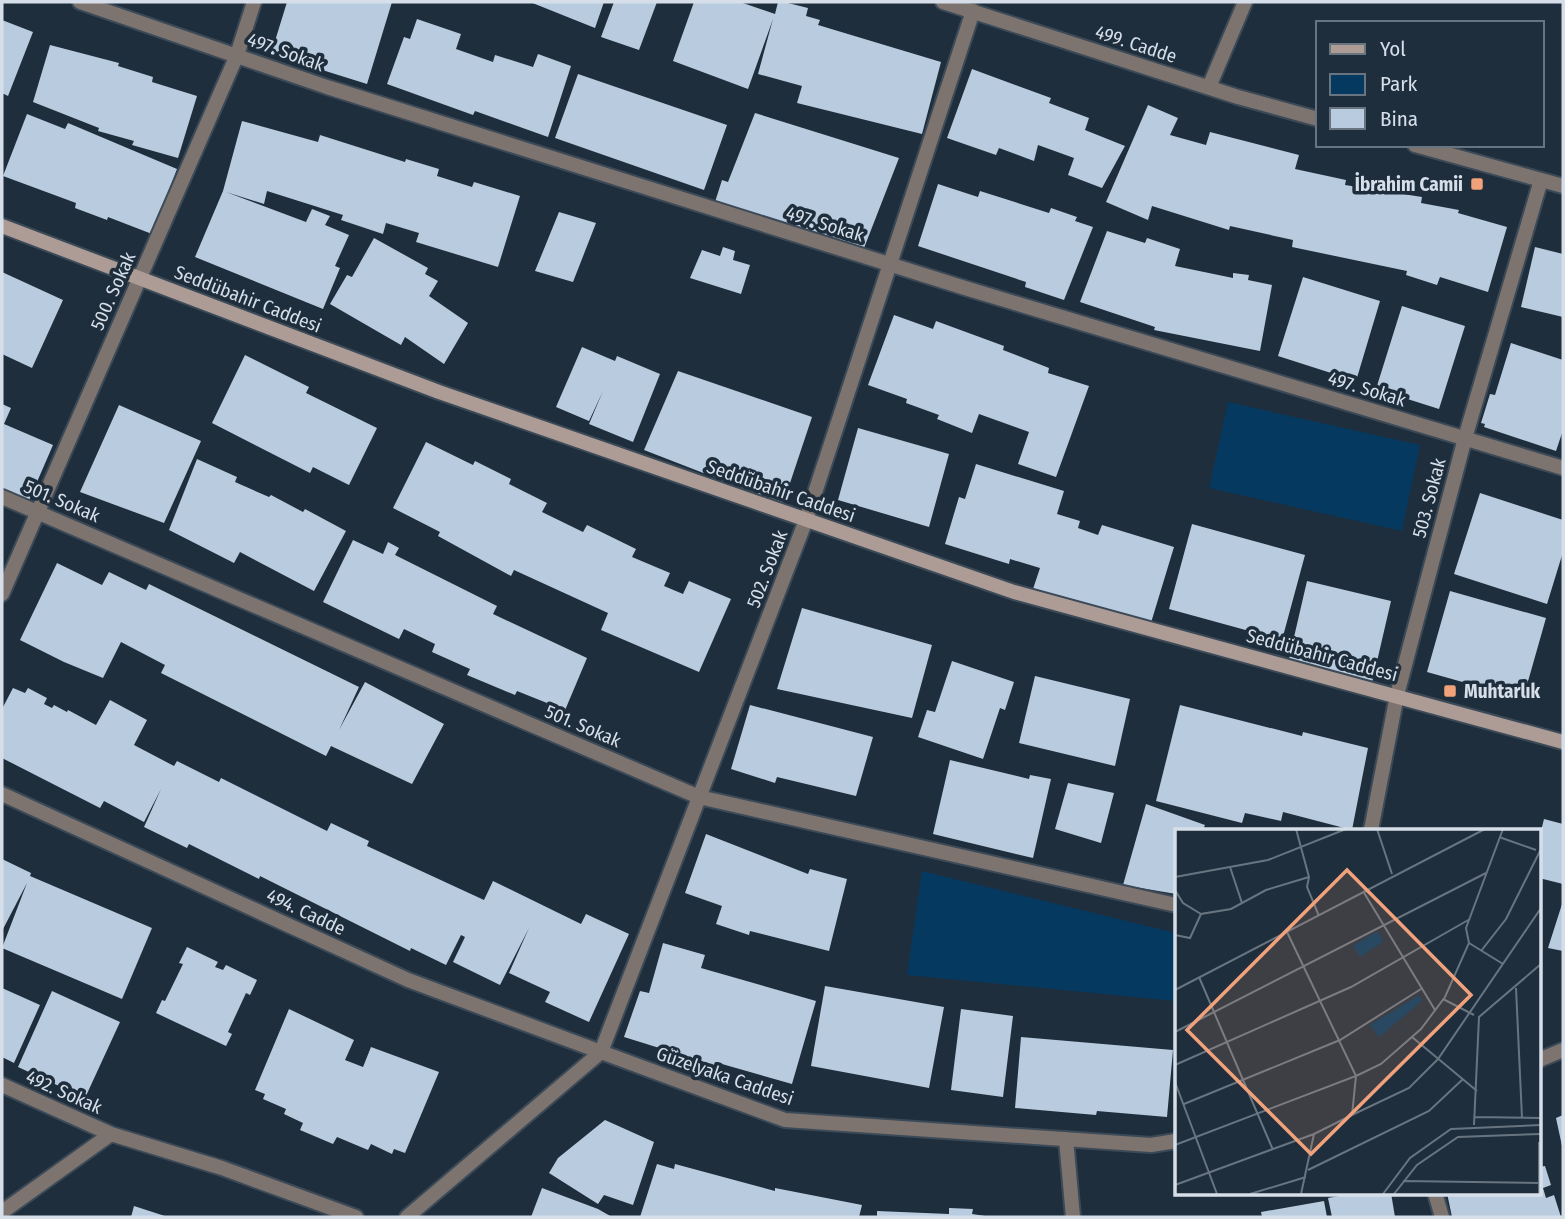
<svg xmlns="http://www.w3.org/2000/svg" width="1565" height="1219" font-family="'Fira Sans Condensed',sans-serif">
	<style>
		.green { fill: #06395f }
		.building { fill: #b9ccdf }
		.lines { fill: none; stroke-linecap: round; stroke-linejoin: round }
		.street-casing { stroke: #3c4a58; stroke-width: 18 }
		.secondary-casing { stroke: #3c4a58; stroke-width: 18 }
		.street { stroke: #7e746f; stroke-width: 14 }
		.secondary { stroke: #ad9c95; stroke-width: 14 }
		.poi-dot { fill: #f1a27b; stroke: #1f2e3c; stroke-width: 2.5 }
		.labels { text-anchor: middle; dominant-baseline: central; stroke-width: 7; stroke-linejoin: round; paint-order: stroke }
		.street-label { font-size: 19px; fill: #d6dfe9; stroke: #1f2e3c }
		.poi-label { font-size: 19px; font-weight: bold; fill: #d6dfe9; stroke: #1f2e3c; text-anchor: end }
		.inset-road { fill: none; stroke: #687581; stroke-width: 2 }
		.view { fill: #f1a27b; fill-opacity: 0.15; stroke: #f1a27b; stroke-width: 3.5 }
		.inset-edge { fill: none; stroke: #d6dfe9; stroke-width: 3.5 }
	</style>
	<rect width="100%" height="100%" fill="#1f2e3c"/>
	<!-- green -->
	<path class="green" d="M1228,402l192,43 -18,86 -193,-43z
		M922,871l254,62v68l-269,-26z"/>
	<!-- building -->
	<path class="building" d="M287,2h105l-25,82 -96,-30z
		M530,2h74l-9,26z
		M614,2h43l-18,48 -38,-13z
		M694,2h46l35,12 3,-12h6l24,6 -2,8 14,4 -2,5 123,37 -19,72 -125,-31 5,-17 -44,-12 15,-55 -25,70 -75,-28z
		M417,19l44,15 -5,15 37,13 2,-7 38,12 5,-13 33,12 -23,71 -73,-26 -2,4 -86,-31 17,-47 6,2z
		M2,20l31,12 -25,64 -6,-3z
		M50,45l69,18 -1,3 35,11 -1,5 45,14 -19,62 -46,-13 2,-4 -36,-10 1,-3 -66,-26z
		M972,69l79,29 -2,5 40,15 -4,12 40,16 -23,42 -34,-13 6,-17 -36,-13 -4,16 -35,-13 -3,7 -49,-17z
		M578,74l149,51 -23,65 -149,-52z
		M1148,105l30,13 -8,17 36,10 4,-13 89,23 -4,14 51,11 -1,5 77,12 -1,6 38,7 -1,3 49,14 -19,65 -48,-15 -3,8 -31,-10 1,-4 -115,-24 1,-7 -63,-14 -1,4 -77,-24 -4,14 -42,-18z
		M755,113l144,45 -35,90 -149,-46 7,-22 6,2z
		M27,114l38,15 3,-6 109,46 -25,65 -44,-17 -1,3 -32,-12 1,-5 -73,-27z
		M242,121l76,21 2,-7 85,27 1,-3 33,10 -2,7 35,11 2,-5 46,14 -22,71 -82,-25 3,-9 -33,-10 -3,11 -42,-14 2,-5 -76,-24 -3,13 -38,-12 80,30 6,-13 18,7 -5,9 24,10 -14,31 5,2 -17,41 -128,-52 28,-66z
		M938,184l40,13 2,-6 69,22 2,-5 26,9 -2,4 18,6 -29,73 -39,-13 1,-5 -108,-36z
		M559,212l37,11 -23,59 -38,-11z
		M1107,231l38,12 2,-5 33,11 -5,17 58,12v-5l16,2 -1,5 24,5 -12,66 -106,-21 1,-3 -75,-25z
		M374,238l54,30 -3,6 13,7 -9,15 39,27 -24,41 -39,-27 -4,8 -71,-41 17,-29 5,2z
		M723,247l12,4 -2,9 17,5 -9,29 -51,-16 12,-28 18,6z
		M1535,247l28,7v63l-42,-10z
		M2,272l61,28 -31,68 -30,-14z
		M1303,277l77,24 -24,80 -78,-25z
		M1402,306l63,20 -26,83 -63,-20z
		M894,315l39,14 3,-8 68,25 -1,4 46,18 -1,5 41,13 -33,91 -38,-13 11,-32 -50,-18 -7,19 -35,-14 2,-4 -33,-12 1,-4 -39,-14z
		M1511,343l52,17v70l-7,21 -72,-24 1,-3 -4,-1 9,-29 5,1z
		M582,347l33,14 2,-5 43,18 -27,68 -44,-18 14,-33 -14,30 -33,-14z
		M245,355l64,32 -3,6 71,35 -28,57 -36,-18 -3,6 -98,-50z
		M678,371l134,46 -29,87 -139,-54z
		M2,404l9,4 -7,16 49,21 -26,60 -25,-11z
		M119,405l82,36 -37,82 -84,-31z
		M858,428l91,26 -20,73 -91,-27z
		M426,442l47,23 2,-4 36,18 -2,5 38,19 -5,9 41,20 4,-7 49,24 -4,8 38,16 -6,13 19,8 6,-13 42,18 -32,73 -98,-42 7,-17 -94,-43 -3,6 -73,-40 2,-4 -47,-24z
		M197,459l40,18 -2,5 34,15 2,-2 32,17 2,-3 41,22 -32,60 -74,-39 -6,11 -65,-33z
		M976,464l88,27 -7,23 23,7 -2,7 20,7 4,-10 72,22 -24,79 -117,-37 7,-21 -30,-9 -1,5 -64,-20 14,-47 6,2z
		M1480,493l83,27v32l-16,52 -93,-30z
		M1192,524l113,31 -23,85 -113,-31z
		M353,540l30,14 5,-12 11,6 -4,7 102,51 -4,8 94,44 -24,57 -18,-7 2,-5 -30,-12 -2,4 -48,-20 3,-6 -38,-17 3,-8 -31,-15 -5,10 -76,-37z
		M57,563l45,22 7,-13 37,18 3,-6 210,103 -20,43 26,-48 79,42 -32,60 -81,-38 -5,10 -165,-83 4,-8 -44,-23 -18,36 -39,-16 -44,-22z
		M1307,581l84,20 -19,82 -84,-20z
		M1450,591l96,27 -23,81 -96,-27z
		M802,608l130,37 -20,73 -135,-29z
		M952,661l62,21 -9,28 -5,-2 -17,51 -65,-22 9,-27 8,2z
		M1035,676l95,23 -15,67 -96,-23z
		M13,688l12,5 3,-5 19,10 -3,6 8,4 2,-3 13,7 1,-2 28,15 14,-25 37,20 -13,25 40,21 3,-5 42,21 2,-4 106,53 4,-8 38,18 -2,5 117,54 9,-19 88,43 5,-10 43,20 -40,88 -44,-20 5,-10 -41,-19 20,-45 -29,57 -47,-23 12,-25 -4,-2 -15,30 -35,-17 -1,3 -150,-75 -1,3 -70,-35 -2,4 -43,-21 17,-38 -17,33 -40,-21 -4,7 -98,-50v-49z
		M750,705l123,32 -17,59 -79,-19 -2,6 -44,-14z
		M1180,705l122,31 1,-4 65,16 -16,82 -69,-18 -2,9 -36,-8 -3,10 -86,-22z
		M950,760l79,19 1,-4 21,4 -18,79 -100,-24z
		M1068,783l46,10 -13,50 -46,-14z
		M1146,804l59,21 -2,5h-27v64l-53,-9z
		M1544,819l19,5v60l-24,-6v-39z
		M706,834l102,40 2,-5 37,10 -18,72 -79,-20 -1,4 -33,-11 6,-18 -37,-13z
		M2,859l29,14 -1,3 122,52 -30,71 -120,-51 25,-65 -25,48z
		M1563,901v50l-15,-3z
		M663,943l42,12 -4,13 115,33 -24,83 -77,-22 -1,3 -90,-28 16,-46 9,2z
		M187,947l31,15 -3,5 8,3 3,-5 31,15 -7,15 -4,-2 -18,39 4,2 -6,12 -70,-33 6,-13 3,1 18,-37 -4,-1z
		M825,986l119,21 -15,81 -118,-22z
		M2,988l38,17 -26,58 -12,-6z
		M52,991l68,31 -35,76 -67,-31z
		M289,1009l65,31 -9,20 18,7 8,-20 68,25 -34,81 -11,-4 -2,5 -21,-10 -3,6 -31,-13 -4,7 -33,-14 3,-7 -19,-9 2,-5 -23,-10 2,-5 -10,-4z
		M961,1009l52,7 -10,81 -52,-7z
		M1021,1037l152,13 -6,67 -70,-6 -1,4 -81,-7z
		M1563,1115v30l-1,1 -6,-28z
		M605,1120l49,22 -21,63 -29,-10 -6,9 -49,-31 9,-15z
		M657,1164l17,5 1,-5 100,27v-3l87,17 -3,12h-219z
		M1545,1166l6,19 -8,3 3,10 8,-3 7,22h-109l-5,-24h92v-26z
		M542,1188l56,21 14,8h-81z
		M1356,1193h35l4,24h-63l-4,-19z
		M1324,1201l3,16h-65l-1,-5z
		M134,1206l34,11h-37z
		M949,1208l24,1 -1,5 20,3h-115v-6l72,3z"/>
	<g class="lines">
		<defs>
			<path id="street" d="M80,2l247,85 638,201 598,180
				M943,2l295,95 80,22
				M1209,87l36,-85
				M1415,145l148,41
				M2,497l697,300 477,108
				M2,594l235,-539 17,-53
				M2,794l406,186 193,72 205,-532 167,-509
				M1371,830l26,-135 68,-257 76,-258
				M1539,1060l24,-10
				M2,1085l109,49
				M1066,1139l7,78
				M1435,1193l7,24
				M2,1212l109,-78 111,34 134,49
				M407,1217l194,-165 184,68 366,25 25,-4"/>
			<path id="secondary" d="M2,226l437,166 575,200 549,150"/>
		</defs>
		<!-- street casing -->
		<use href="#street" class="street-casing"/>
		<!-- secondary casing -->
		<use href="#secondary" class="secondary-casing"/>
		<!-- street -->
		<use href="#street" class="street"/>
		<!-- secondary -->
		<use href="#secondary" class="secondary"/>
	</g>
	<!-- markers -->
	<g class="poi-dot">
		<rect x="1470" y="177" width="14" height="14" rx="3.5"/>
		<rect x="1443" y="684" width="14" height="14" rx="3.5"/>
	</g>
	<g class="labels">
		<!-- street labels -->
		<g class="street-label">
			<text transform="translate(1136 44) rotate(18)">499. Cadde</text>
			<text transform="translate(286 52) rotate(20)">497. Sokak</text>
			<text transform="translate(825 224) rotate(17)">497. Sokak</text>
			<text transform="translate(113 291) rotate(-66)">500. Sokak</text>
			<text transform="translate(248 299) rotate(21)">Seddübahir Caddesi</text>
			<text transform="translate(1367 389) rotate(17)">497. Sokak</text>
			<text transform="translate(781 491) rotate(19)">Seddübahir Caddesi</text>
			<text transform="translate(1429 498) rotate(-75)">503. Sokak</text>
			<text transform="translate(62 501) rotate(23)">501. Sokak</text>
			<text transform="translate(767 569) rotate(-69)">502. Sokak</text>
			<text transform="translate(1322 655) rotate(15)">Seddübahir Caddesi</text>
			<text transform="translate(583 726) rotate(23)">501. Sokak</text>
			<text transform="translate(306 912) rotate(25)">494. Cadde</text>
			<text transform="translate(725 1076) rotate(19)">Güzelyaka Caddesi</text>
			<text transform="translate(64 1092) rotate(24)">492. Sokak</text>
		</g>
		<!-- poi labels -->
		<g class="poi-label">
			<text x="1463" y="184">İbrahim Camii</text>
			<text x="1464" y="691" text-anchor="start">Muhtarlık</text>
		</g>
	</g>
	<!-- overview -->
	<g transform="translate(1175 829)">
		<rect width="366" height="366" fill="#1f2e3c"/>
		<path d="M202,102l7,10 -24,16 -7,-11zM244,166l3,6 -43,36 -9,-12z" fill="#06395f"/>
		<path class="inset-road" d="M121,0l13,48 -2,10 12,29M202,0l15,45M324,8l37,13M55,38l12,36M0,48l93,-17 78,-31M0,61l8,13 18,11M188,62l72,119M0,106l15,3 11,-24 30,-5 35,-19 43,-13M294,114l34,21M306,122l25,-32 35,-70M24,148l74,173M341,159l6,130M0,161l310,-161M268,170l31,16M0,203l311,-159M237,208l65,54M0,236l176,-78 119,-68M0,253l42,112M9,275l156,-64 81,-51M177,286l57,-27 29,-29 103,-151M300,288l66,1M299,296l5,-108 62,-53M364,313v52M0,316l181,-69 -69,-144M133,341l121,-59 34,-32M228,352l138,2M0,356l139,-51M75,365l56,-17M126,365l13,-60 38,-19 4,-39 25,-12 40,-35 24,-32 24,-54 -3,-15 37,-99M208,365l27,-36 41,-29 90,-4M219,365l23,-29 41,-28 83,-3"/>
		<path class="view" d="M172,41l124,125 -160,159 -124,-124z"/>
		<rect width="366" height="366" class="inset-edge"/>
	</g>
	<!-- border -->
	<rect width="1565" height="1219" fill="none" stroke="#d6dfe9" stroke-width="7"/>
	<!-- legend -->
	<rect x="1316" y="21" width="228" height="126" fill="#1f2e3c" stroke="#687581" stroke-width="2"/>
	<rect x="1330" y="44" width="35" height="10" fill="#ad9c95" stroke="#687581" stroke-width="2"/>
	<text x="1380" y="56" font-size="21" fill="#d6dfe9">Yol</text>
	<rect x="1330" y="74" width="35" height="21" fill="#06395f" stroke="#687581" stroke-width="2"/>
	<text x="1380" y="91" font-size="21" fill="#d6dfe9">Park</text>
	<rect x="1330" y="108" width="35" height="21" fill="#b9ccdf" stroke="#687581" stroke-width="2"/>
	<text x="1380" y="126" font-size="21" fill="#d6dfe9">Bina</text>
</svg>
